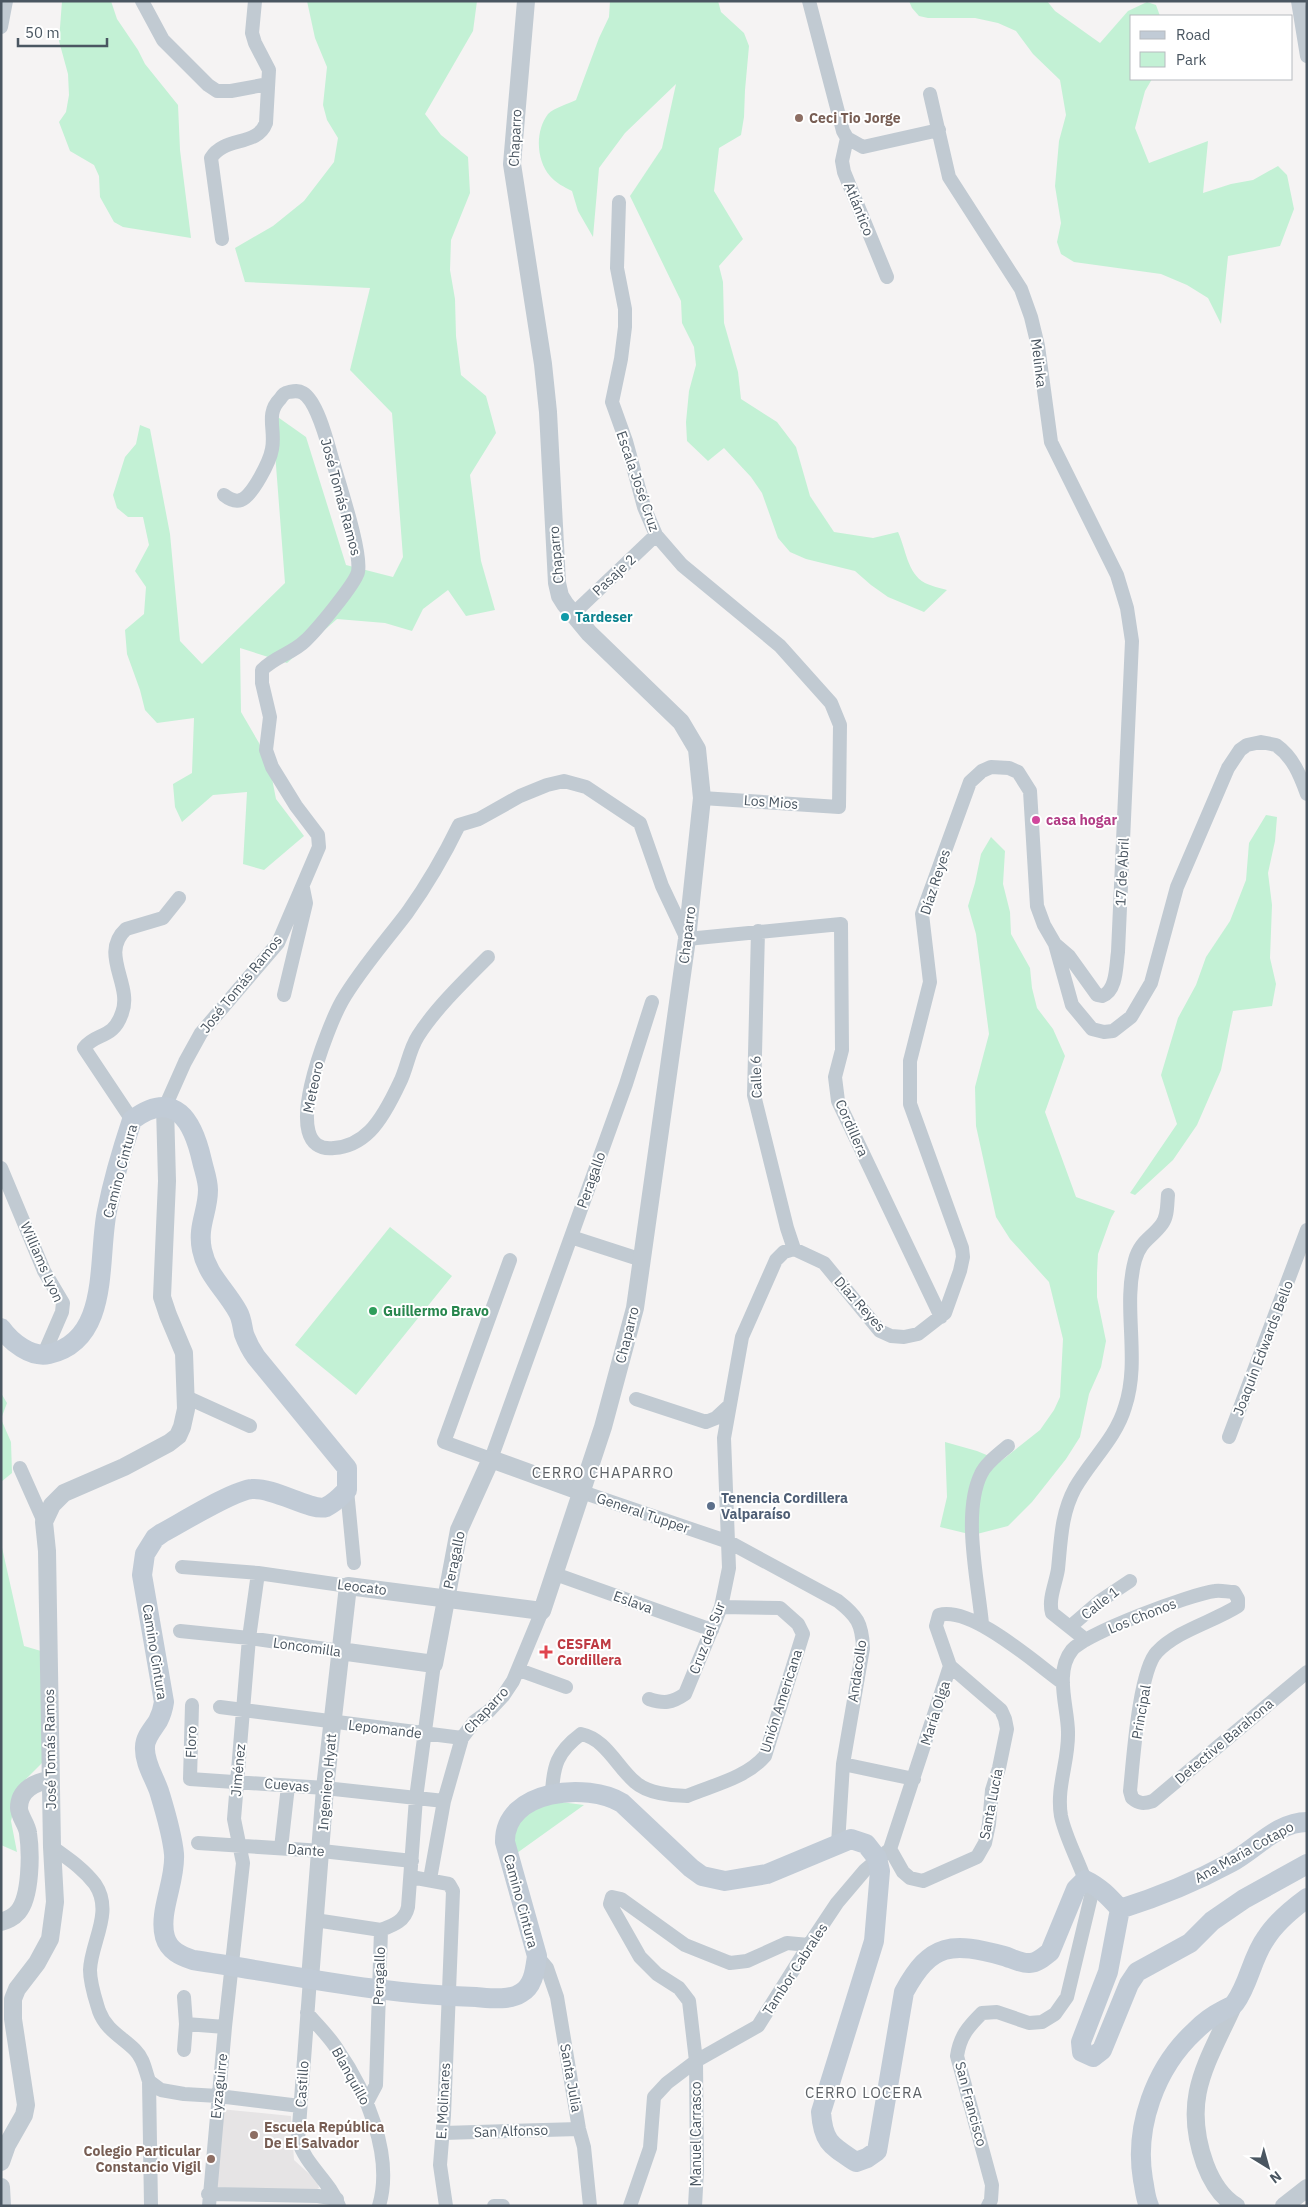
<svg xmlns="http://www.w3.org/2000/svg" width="1308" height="2207" font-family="'IBM Plex Sans',sans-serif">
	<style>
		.education { fill: #e6e4e5 }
		.green { fill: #c3f1d5 }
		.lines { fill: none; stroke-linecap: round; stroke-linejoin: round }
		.minor { stroke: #c1cad2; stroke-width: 14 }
		.tertiary { stroke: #c1cad2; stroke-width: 18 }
		.secondary { stroke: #c1cbd6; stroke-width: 20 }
		.education-dot { fill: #8d6e63; stroke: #fff; stroke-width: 2 }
		.culture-dot { fill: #0f9aa8; stroke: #fff; stroke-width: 2 }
		.hotel-dot { fill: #d1479c; stroke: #fff; stroke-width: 2 }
		.leisure-dot { fill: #2e9e5b; stroke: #fff; stroke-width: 2 }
		.service-dot { fill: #5c6f8a; stroke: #fff; stroke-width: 2 }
		.health-dot { fill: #e0444e; stroke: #fff; stroke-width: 2 }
		.labels { text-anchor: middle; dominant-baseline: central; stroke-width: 4; stroke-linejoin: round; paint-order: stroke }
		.education-label { font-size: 14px; font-weight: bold; fill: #785e54; stroke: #fff; text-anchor: start }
		.street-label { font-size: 14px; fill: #4a5661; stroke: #fff }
		.culture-label { font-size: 14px; font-weight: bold; fill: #0d838f; stroke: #fff; text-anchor: start }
		.hotel-label { font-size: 14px; font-weight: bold; fill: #b23c85; stroke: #fff; text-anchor: start }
		.leisure-label { font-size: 14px; font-weight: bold; fill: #27864d; stroke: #fff; text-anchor: start }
		.service-label { font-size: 14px; font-weight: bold; fill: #4e5e75; stroke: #fff; text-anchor: start }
		.health-label { font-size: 14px; font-weight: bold; fill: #be3a42; stroke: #fff; text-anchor: start }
		.neighbourhood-label { font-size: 15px; letter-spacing: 1px; fill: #5f6368; stroke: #fff }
	</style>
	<rect width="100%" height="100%" fill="#f5f3f3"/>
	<!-- education -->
	<path class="education" d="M220,2109l71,7 3,44 23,21 2,7 -5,3h-105z"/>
	<!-- green -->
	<path class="green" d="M62,1h49l6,18 21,31 7,14 33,41 2,45 11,88 -68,-11 -9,-5 -14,-25 -1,-21 -5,-11 -24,-14 -11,-29 7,-10 3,-17 -1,-21 -9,-33z
		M307,1h170l-4,30 -48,83 16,21 27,22 2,36 -19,47 -1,30 5,29 1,37 5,39 25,21 10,37 -26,42 11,86 14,49 -29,6 -18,-26 -25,19 -11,22 -27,-8 -48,-4 -50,44 -47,-15 1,64 18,31 11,25 6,31 28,37 -40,34 -21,-6 4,-72 -34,3 -31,27 -7,-15 -2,-23 19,-11 2,-55 -37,5 -12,-13 -5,-20 -13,-36 -2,-24 19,-16 2,-27 -11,-16 14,-26 -6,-28h-15l-11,-9 -4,-13 12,-38 11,-13 4,-19 10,4 20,105 10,107 22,23 83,-81 -13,-170 34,24 40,128 47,12 10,-20 -11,-144 -42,-43 20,-82 -125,-6 -10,-34 38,-22 31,-25 30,-39 4,-24 -11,-18 -4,-15 4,-38 -12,-29z
		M610,1h108l3,11 23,21 5,13 -4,44 -1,27 -3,18 -22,13 -5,43 29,48 -24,27 4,16 1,41 14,49 3,27 36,23 19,25 14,49 24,36 39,6 25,-6c8,17 9,41 27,51 6,3 15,5 22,7l-23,22 -36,-15 -17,-12 -16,-14 -49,-12 -16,-7 -12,-14 -16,-45 -11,-16 -27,-29 -16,13 -21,-20 -1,-19 3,-31 7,-26 -2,-18 -12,-24 -1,-22 -51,-105 32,-48 14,-64 -51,49 -26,35 -6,69 -15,-26 -6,-20c-8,-4 -16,-8 -22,-15 -14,-16 -15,-45 -2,-62 6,-6 20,-10 28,-14l23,-62 10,-21z
		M909,1h138l8,10 45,32 28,-32 19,-9 9,3 4,11h-28v63h20l-7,12 -10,37 14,35 59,-22 -5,52 28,-9 22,-4 25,-14 9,9 7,34 -14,37 -52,10 -7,68 -13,-26 -21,-13 -26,-11 -87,-12 -13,-8 -4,-12 4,-19 -6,-37 4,-45 7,-26 -6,-35 -27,-26 -17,-23 -18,-8 -23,-5h-47l-9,-2 -7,-8z
		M1266,815l11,2 -2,24 -7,32 4,32 -2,53 6,26 -4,22 -39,5 -12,59 -24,55 -24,35 -38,35 -5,-2 47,-69 -16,-49 17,-57 18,-33 10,-28 24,-36 16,-41 3,-37z
		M991,837l14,14 -2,33 7,28 1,22 19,34 2,20 5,20 16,21 12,27 -20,56 31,85 39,14 -4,7 -13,36 -1,19v24l9,44 -5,26 -12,27 -9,43 -14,22 -34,43 -24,24 -35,9 -33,-8 7,-30 -2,-55 32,9 24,10 39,-31 14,-20 6,-13 3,-58 -14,-57 -39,-43 -14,-22 -20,-91 -1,-39 14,-53 -13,-100 -8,-28 7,-23 6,-29z
		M390,1227l62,49 -96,119 -61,-50z
		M1,1393l6,10 -6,16 10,23 1,31 -11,9z
		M1,1543l23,103 17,5 1,112 -22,22 -9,36 6,31 -16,-7z
		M545,1800l39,5 -67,48 -8,-20 14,-20z"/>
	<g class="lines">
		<!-- minor -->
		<path class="minor" d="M142,1l21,39 45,45 9,6h14l37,-7
			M809,1l34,130 4,7 16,9 76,-17
			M1298,1l9,55
			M1,27l5,-26
			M930,94l19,83 72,112 10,28 7,29 13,96 66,133 10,33 5,33 -14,311c-2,13 -1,39 -16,44l-5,-1 -28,-39 -14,-12
			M847,138l-5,23 2,11 43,105
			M619,202l-2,66 8,41v18l-4,32 -9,43 14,39 18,66 12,28 26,30 98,81 51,57 9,22 -1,82 -137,-9
			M222,239l-11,-81c13,-22 46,-11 55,-35l3,-53 -14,-27 -3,-10 3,-32
			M573,614l83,-79
			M758,931l-4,164 33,133 7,21
			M488,957c-23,23 -53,52 -70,79 -9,14 -11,32 -18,46 -7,15 -18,37 -30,49 -10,10 -21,16 -36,17 -59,7 -5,-124 8,-147 18,-31 43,-59 65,-88 20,-28 37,-57 52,-88l20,-6 41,-23 27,-11 17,-4 22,6 54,36 22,63 25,53 154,-15 1,126 -7,27 3,24 103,216
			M284,995l22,-92 -3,-15
			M165,1107l20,-45 16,-29 77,-90 41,-96 -1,-12 -22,-29 -24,-39 -6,-17 4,-33 -8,-34v-13c12,-13 31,-17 43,-29 11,-10 50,-57 53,-69 4,-20 -19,-88 -25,-110 -5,-17 -15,-60 -30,-69 -5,-3 -9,-2 -14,-1 -5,1 -6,3 -9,7 -15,15 -4,31 -8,50 -2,12 -19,46 -31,51 -6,2 -12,-1 -17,-5
			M132,1120l-48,-72c12,-16 29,-8 38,-35 11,-28 -23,-59 4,-84l37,-11 16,-20
			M1,1168l43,103 19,32 -1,9 -19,44
			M571,1237l71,23
			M510,1260l-66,182 47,17 135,-375 26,-82
			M186,1397l64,29
			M636,1399l70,23 10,-4 14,-13
			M1229,1437l78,-207
			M20,1468l24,54
			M347,1490l7,73
			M582,1492l147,50 109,59c19,15 24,22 25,47l-20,116 -5,80
			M182,1567l76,6 90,13
			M555,1574l157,56
			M982,1624c-4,-43 -20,-111 -1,-150 5,-11 18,-20 27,-28
			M1071,1626l29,-25 30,-20
			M180,1631l69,7 91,13
			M1086,1640l-34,-27c-4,-14 4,-30 6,-44 3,-29 3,-55 17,-81 16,-28 41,-50 50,-81 16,-48 -3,-99 10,-147 5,-19 17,-22 27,-36 6,-8 5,-20 6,-29
			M519,1670l47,17
			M649,1699c15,5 23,4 36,-5l36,-87 8,-39 -5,-130 18,-101 34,-77 8,-8 10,-3 30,14 56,68 11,5 13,1 14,-3 27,-21 15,-42 3,-14 -1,-9 -52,-144v-43l20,-79 -8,-68 48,-132 12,-11 9,-4 18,1 9,4 12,19 7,115 7,19 11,19 17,61 20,24 12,3 9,-1 18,-14 20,-34 26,-96 51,-119 12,-18 7,-5 14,-3 15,3c17,12 24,30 31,49
			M192,1705l-2,74 135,9 119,13
			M220,1707l242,31
			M843,1764l71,15
			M552,1794c1,-28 5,-42 29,-60 25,5 36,33 54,48 12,11 37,14 52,14 26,-11 59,-18 78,-40l38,-122 -5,-10 -18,-16 -59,-1
			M198,1843l124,8 90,10
			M52,1847c15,11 31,21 43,37 19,28 -4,58 -5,86 0,14 5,28 9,41 7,19 23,26 36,39 9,9 10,20 14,31l2,125
			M281,1848l7,-62
			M890,1849l13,23 7,6 13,3 54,-24 8,-14 4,-19 3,-34 7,-22 8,-39 -2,-10 -4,-9 -51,-44
			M411,1877l38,7 4,7 -9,224 -4,50 6,41
			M430,1879l14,-78 18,-63 12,-16 15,-11 14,-15 10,-15 29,-70
			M1085,1880c-7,-20 -20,-44 -24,-64 -5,-29 8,-55 7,-84 0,-24 -14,-60 4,-82 14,-17 119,-56 143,-59 6,-1 13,1 19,1l4,7v7c-25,16 -60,24 -81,46 -18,18 -24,110 -27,139l2,7c7,6 12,6 21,3l154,-129
			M315,1920l66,10
			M537,1956l10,12 10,29 22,132 5,18 6,59
			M310,1979l-12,161c8,26 32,41 41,66
			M307,2013c10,12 22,23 30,36 29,42 57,106 42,157
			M186,2024l39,3
			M184,2050l2,-26 -2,-27
			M149,2081l12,9 23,4 34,2 82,10
			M367,2102l9,-17 5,-155c13,-5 24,-9 27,-23l8,-109 18,-134
			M443,2133l136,-4
			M208,2194l110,2 19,3
			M209,2206l16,-179 18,-164 -9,-44 15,-181 9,-65
			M494,2206h9
			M630,2206l20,-58 4,-51 13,-14 29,-22 62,-35 51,-81 28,-42 28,-33 25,-21 60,-183 -14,-40 3,-11c33,-9 96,48 124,68
			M695,2206l2,-36 -1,-109 -7,-60 -10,-13 -22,-14 -17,-17 -30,-53 2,-7 9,2 64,46 45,18 17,-2 40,-18 22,2
			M988,2206l3,-6 1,-15 -35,-129c3,-20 11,-29 25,-43l15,-1 32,11 13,-1 13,-8 12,-17 27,-113"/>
		<!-- tertiary -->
		<path class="tertiary" d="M340,1651l94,13 25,-134 32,-71 91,33
			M1,1922c6,-2 12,-4 17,-10 13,-15 13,-59 10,-79 -1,-9 -9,-17 -9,-25 0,-18 16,-26 31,-28
			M310,1979l15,-191 23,-202 194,25 61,-184 32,-119 52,-369 15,-141 -5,-49 -16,-27 -92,-89 -24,-29 -5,-8 -3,-13 -9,-171 -5,-48 -31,-200 14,-163
			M1234,2004c-27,60 -53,93 -29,160 6,16 16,33 31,42
			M1,2162l6,-17 17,-30 2,-10 -13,-86v-20l4,-10 20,-26 13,-24 5,-37 -3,-55 -5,-296 -3,-29 8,-17 12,-12 60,-26 45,-24 9,-7 4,-9 4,-18 -2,-56 -16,-38 -6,-18 5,-116 -2,-74
			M1,2187l1,19
			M1284,2206l23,-18"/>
		<!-- secondary -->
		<path class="secondary" d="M1,1328c10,14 30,30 48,26 62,-14 48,-95 58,-143 6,-30 15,-61 25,-91 43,-32 61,1 70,41 2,9 6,19 6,29 0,22 -11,36 -6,60 5,25 24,40 36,62 4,7 4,14 6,22 3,8 7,16 12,23l91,111v22c-6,6 -12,13 -21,17 -14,5 -52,-20 -74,-18 -18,1 -71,34 -90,44l-7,5 -10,16 -3,21 22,127c-1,7 -3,13 -6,19 -5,8 -13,16 -13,26 -1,15 9,30 14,44 6,20 13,42 15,63 2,27 -16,58 -9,83 4,14 16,19 28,23 94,14 188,35 283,37 13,1 33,4 45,-4 13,-7 14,-24 16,-37l-32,-114c-1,-53 83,-60 117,-39l69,65 11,8 23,5 42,-7 84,-35 15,5 11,14 3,13 -6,70 -53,171c2,31 11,34 35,50l11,-4 10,-7 27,-159c27,-50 48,-50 100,-36 7,2 18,8 26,7 7,0 15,-7 20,-11l26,-63 9,-9c15,7 24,17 35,29l-12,63 -27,70 1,10 11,5 9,-7 27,-66 8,-12 53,-29 22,-22 32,-22 63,-35
			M1120,1909c38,-12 75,-27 110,-46 25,-13 47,-41 77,-41
			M1149,2206c-4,-9 -4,-17 -6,-26 -9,-53 12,-112 52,-149 8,-8 17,-15 27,-20 4,-3 10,-4 13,-8 14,-19 17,-46 31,-65 10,-16 26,-29 41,-40"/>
	</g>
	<!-- markers -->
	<g class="education-dot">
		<circle cx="799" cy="118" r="5"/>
		<circle cx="254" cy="2135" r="5"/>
		<circle cx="211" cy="2159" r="5"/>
	</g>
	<circle class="culture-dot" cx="565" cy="617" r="5"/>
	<circle class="hotel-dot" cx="1036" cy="820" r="5"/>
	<circle class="leisure-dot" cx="373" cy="1311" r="5"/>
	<circle class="service-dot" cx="711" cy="1506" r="5"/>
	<path class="health-dot" d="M543.5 1644.5h5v5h5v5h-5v5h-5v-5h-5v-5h5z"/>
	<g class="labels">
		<!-- education labels -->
		<g class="education-label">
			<text x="809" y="118">Ceci Tio Jorge</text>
			<text x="264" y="2127">Escuela República<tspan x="264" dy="16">De El Salvador</tspan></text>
			<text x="201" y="2151" text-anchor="end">Colegio Particular<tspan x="201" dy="16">Constancio Vigil</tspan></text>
		</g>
		<!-- street labels -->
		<g class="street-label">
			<text transform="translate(515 138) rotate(-87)">Chaparro</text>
			<text transform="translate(859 209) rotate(68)">Atlántico</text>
			<text transform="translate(1039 363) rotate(83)">Melinka</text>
			<text transform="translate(638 481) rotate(71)">Escala José Cruz</text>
			<text transform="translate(341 497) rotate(75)">José Tomás Ramos</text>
			<text transform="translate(556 555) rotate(-95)">Chaparro</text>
			<text transform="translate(614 575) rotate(-43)">Pasaje 2</text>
			<text transform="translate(771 802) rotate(4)">Los Mios</text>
			<text transform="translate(1122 872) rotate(-87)">17 de Abril</text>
			<text transform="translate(935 882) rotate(-72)">Díaz Reyes</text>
			<text transform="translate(687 935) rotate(-83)">Chaparro</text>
			<text transform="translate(241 984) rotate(-51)">José Tomás Ramos</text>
			<text transform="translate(756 1077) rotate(-92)">Calle 6</text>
			<text transform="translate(313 1087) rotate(-78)">Meteoro</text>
			<text transform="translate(852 1128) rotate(66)">Cordillera</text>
			<text transform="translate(120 1171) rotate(-75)">Camino Cintura</text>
			<text transform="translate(591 1180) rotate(-70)">Peragallo</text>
			<text transform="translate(42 1262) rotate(66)">Williams Lyon</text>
			<text transform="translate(860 1304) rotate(48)">Díaz Reyes</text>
			<text transform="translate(627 1335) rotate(-76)">Chaparro</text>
			<text transform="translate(1263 1348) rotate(-69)">Joaquín Edwards Bello</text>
			<text transform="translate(643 1513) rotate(19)">General Tupper</text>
			<text transform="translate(454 1560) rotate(-78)">Peragallo</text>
			<text transform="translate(362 1587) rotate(7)">Leocato</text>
			<text transform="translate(633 1602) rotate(20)">Eslava</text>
			<text transform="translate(1100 1603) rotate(-38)">Calle 1</text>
			<text transform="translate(1142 1616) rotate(-22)">Los Chonos</text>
			<text transform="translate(707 1638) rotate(-69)">Cruz del Sur</text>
			<text transform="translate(307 1647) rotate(8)">Loncomilla</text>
			<text transform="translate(155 1652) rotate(81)">Camino Cintura</text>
			<text transform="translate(857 1671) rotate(-82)">Andacollo</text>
			<text transform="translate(781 1701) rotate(-72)">Unión Americana</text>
			<text transform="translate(486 1710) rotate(-47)">Chaparro</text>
			<text transform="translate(1141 1712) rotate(-80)">Principal</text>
			<text transform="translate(935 1713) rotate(-72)">María Olga</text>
			<text transform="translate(385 1729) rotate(7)">Lepomande</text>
			<text transform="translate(1224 1741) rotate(-40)">Detective Barahona</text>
			<text transform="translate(191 1742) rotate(-88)">Floro</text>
			<text transform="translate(50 1749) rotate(-91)">José Tomás Ramos</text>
			<text transform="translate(238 1770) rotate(-85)">Jiménez</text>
			<text transform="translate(327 1782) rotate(-85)">Ingeniero Hyatt</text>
			<text transform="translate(287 1785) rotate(5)">Cuevas</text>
			<text transform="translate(991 1804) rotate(-79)">Santa Lucía</text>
			<text transform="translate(306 1850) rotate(4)">Dante</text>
			<text transform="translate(1244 1852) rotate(-29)">Ana Maria Cotapo</text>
			<text transform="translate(521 1901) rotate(75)">Camino Cintura</text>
			<text transform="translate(795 1969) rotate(-57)">Tambor Cabrales</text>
			<text transform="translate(379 1976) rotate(-88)">Peragallo</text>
			<text transform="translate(351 2076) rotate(61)">Blanquillo</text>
			<text transform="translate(571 2078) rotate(80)">Santa Julia</text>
			<text transform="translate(302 2084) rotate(-86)">Castillo</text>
			<text transform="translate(219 2086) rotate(-84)">Eyzaguirre</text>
			<text transform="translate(443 2101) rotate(-87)">E. Molinares</text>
			<text transform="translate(971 2104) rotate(75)">San Francisco</text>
			<text transform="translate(511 2131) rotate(-2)">San Alfonso</text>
			<text transform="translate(696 2134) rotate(-90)">Manuel Carrasco</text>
		</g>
		<!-- culture labels -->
		<g class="culture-label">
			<text x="575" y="617">Tardeser</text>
		</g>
		<!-- hotel labels -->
		<g class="hotel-label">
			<text x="1046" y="820">casa hogar</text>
		</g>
		<!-- leisure labels -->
		<g class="leisure-label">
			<text x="383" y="1311">Guillermo Bravo</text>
		</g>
		<!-- service labels -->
		<g class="service-label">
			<text x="721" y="1498">Tenencia Cordillera<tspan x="721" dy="16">Valparaíso</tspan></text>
		</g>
		<!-- health labels -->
		<g class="health-label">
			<text x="557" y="1644">CESFAM<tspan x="557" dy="16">Cordillera</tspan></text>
		</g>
		<!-- neighbourhood labels -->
		<g class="neighbourhood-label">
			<text x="603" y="1472">CERRO CHAPARRO</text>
			<text x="864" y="2092">CERRO LOCERA</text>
		</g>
	</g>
	<!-- border -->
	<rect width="1308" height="2207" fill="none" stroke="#4a5661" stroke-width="5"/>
	<!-- legend -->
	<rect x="1130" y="15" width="162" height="65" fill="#ffffff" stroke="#b7bbc0"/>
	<rect x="1140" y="31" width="25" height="8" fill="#c1cbd6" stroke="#b7bbc0"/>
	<text x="1176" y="40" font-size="15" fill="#4a5661">Road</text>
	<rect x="1140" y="52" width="25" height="15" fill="#c3f1d5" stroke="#b7bbc0"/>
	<text x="1176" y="65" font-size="15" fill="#4a5661">Park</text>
	<!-- north arrow -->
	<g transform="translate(1268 2167) rotate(143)" stroke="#ffffff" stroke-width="4" paint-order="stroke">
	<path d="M0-4L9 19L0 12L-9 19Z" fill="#4a5661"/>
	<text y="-8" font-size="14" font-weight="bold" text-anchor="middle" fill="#4a5661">N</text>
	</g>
	<!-- scale -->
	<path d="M18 38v8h89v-8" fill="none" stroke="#4a5661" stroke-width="2.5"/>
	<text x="25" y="38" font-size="15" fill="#4a5661" stroke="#ffffff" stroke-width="4" paint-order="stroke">50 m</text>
</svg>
